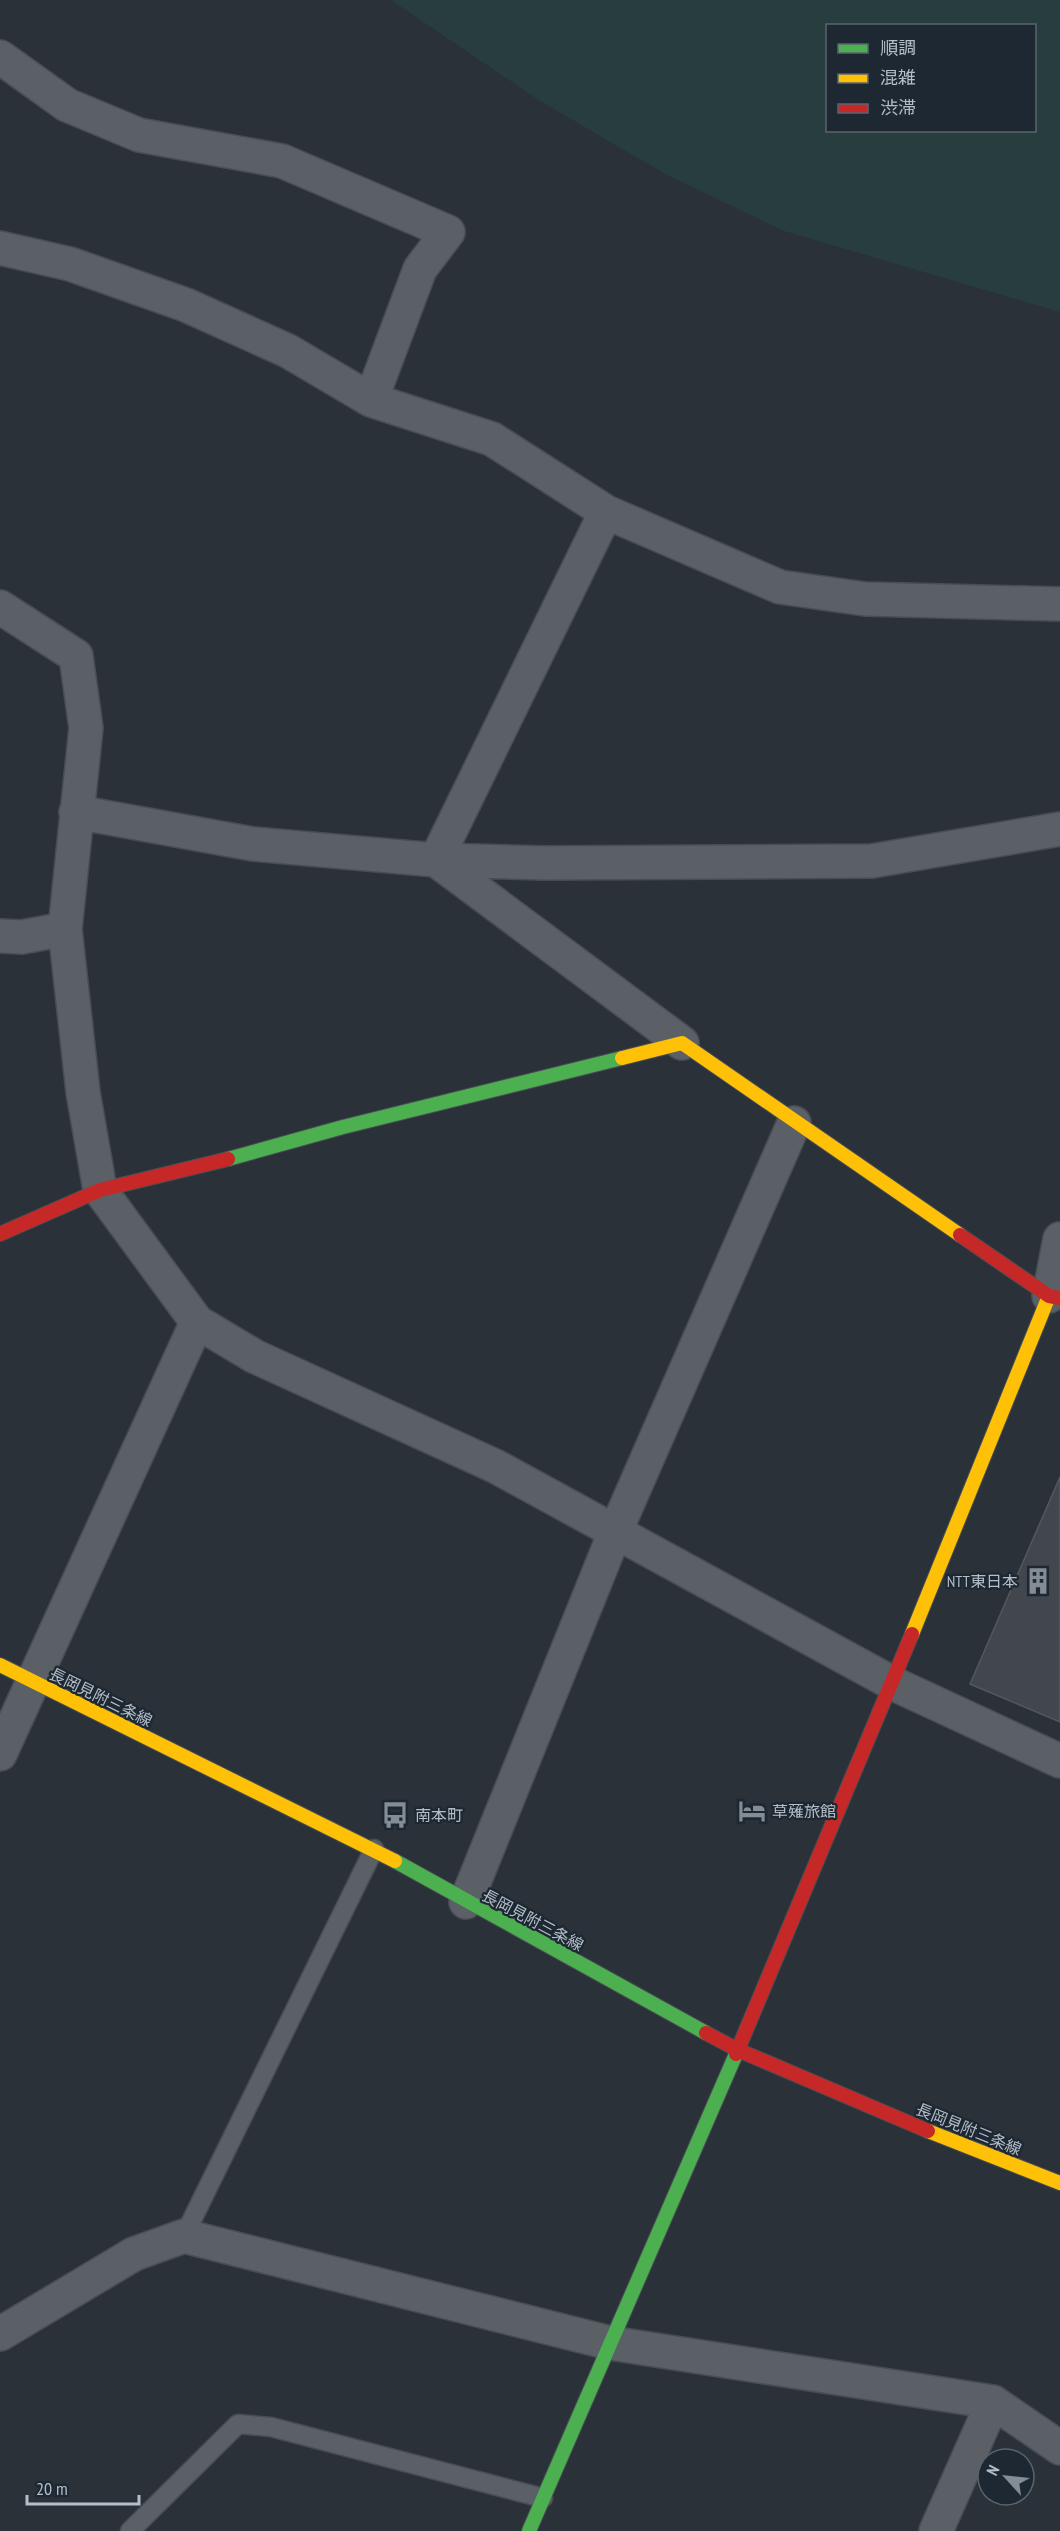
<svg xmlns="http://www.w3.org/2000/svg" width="1060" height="2531" font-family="'PT Sans Narrow','Noto Sans JP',sans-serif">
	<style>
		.green { fill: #273d3e; fill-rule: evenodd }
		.building { fill: #41474d; stroke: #52585f; stroke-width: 1.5 }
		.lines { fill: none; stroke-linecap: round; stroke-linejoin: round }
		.lane-casing { stroke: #484d53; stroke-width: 21 }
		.street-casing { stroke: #484d53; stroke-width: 36 }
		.fast-casing { stroke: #484d53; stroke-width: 16 }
		.slow-casing { stroke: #484d53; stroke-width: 16 }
		.jam-casing { stroke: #484d53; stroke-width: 16 }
		.lane { stroke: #5a6066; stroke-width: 18 }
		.street { stroke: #5a6066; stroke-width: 33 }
		.fast { stroke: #4caf50; stroke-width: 14 }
		.slow { stroke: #ffc107; stroke-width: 14 }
		.jam { stroke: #c62828; stroke-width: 14 }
		.labels { text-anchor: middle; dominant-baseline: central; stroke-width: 4.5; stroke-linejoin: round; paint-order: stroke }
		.poi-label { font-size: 16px; fill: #b4bec9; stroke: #1d2833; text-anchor: start }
		.street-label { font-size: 16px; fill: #b4bec9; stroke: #1d2833 }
	</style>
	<rect width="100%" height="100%" fill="#2a3138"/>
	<!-- green -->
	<path class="green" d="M391,0h669v312l-276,-81 -117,-56 -127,-74zM828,26h206v104h-206z"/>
	<!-- building -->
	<path class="building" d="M1060,1477v245l-90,-38z"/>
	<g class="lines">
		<defs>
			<path id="lane" d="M184,2236l190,-387
				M130,2531l108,-107 33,3 272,71"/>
			<path id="street" d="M0,57l67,48 72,30 143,26 166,71 -28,37 -49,131
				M0,248l70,16 116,41 102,46 83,49 121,39 114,73 174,75 85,12 195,5
				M606,512l-170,348 108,3 328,-2 188,-32
				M0,607l76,49 10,72 -21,201 18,163 17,98 97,132 57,34 241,110 397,217 168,78
				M76,812l177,32 183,16 246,183
				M0,936l22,1 43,-8
				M1049,1296l11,-57
				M0,1754l197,-432
				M466,1902l150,-372 178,-407
				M0,2334l134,-80 50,-18 426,107 383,59 67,46
				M936,2531l57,-129"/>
			<path id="fast" d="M228,1159l115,-32 279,-69
				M395,1861l311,172
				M529,2531l207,-477"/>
			<path id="slow" d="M622,1058l60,-15 278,192
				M912,1634l137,-338
				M0,1665l395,196
				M928,2131l132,52"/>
			<path id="jam" d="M0,1234l100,-44 128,-31
				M960,1235l89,61 11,2
				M706,2033l32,17 190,81
				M736,2054l176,-420"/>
		</defs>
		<!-- lane casing -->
		<use href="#lane" class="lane-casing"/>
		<!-- street casing -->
		<use href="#street" class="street-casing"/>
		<!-- fast casing -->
		<use href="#fast" class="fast-casing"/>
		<!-- slow casing -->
		<use href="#slow" class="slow-casing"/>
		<!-- jam casing -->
		<use href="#jam" class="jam-casing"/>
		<!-- lane -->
		<use href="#lane" class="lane"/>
		<!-- street -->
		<use href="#street" class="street"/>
		<!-- fast -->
		<use href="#fast" class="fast"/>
		<!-- slow -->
		<use href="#slow" class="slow"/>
		<!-- jam -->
		<use href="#jam" class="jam"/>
	</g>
	<!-- icons -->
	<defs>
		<symbol id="building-bare" viewBox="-9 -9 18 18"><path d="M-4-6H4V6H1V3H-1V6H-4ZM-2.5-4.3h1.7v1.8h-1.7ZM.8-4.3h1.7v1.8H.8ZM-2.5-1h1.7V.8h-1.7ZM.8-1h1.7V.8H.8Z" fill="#848d96" stroke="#1d2833" stroke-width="2.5" paint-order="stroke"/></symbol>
		<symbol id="hotel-bare" viewBox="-9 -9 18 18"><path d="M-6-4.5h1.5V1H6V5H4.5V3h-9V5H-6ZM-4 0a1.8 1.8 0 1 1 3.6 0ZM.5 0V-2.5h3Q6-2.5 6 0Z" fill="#848d96" stroke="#1d2833" stroke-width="2.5" paint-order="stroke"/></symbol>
		<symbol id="bus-bare" viewBox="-9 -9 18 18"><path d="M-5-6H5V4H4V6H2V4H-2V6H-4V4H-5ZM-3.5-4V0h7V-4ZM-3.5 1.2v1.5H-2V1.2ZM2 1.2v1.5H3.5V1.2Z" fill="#848d96" stroke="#1d2833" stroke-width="2.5" paint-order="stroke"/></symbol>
	</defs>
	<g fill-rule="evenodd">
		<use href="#building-bare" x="1019" y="1562" width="38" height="38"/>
		<use href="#hotel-bare" x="733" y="1792" width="38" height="38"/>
		<use href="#bus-bare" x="376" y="1796" width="38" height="38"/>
	</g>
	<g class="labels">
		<!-- poi labels -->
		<g class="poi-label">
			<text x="1018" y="1581" text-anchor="end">NTT東日本</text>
			<text x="772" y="1811">草薙旅館</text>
			<text x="415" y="1815">南本町</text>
		</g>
		<!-- street labels -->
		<g class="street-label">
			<text transform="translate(101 1697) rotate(26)">長岡見附三条線</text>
			<text transform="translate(533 1920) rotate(28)">長岡見附三条線</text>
			<text transform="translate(969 2129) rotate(22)">長岡見附三条線</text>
		</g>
	</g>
	<!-- legend -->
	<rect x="826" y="24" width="210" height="108" fill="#1d2833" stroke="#59646f" stroke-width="1.5"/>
	<rect x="838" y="44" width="30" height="9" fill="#4caf50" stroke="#59646f" stroke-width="1.5"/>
	<text x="880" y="54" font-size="18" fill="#b4bec9">順調</text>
	<rect x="838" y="74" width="30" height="9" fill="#ffc107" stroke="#59646f" stroke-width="1.5"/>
	<text x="880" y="84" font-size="18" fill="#b4bec9">混雑</text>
	<rect x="838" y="104" width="30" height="9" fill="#c62828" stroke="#59646f" stroke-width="1.5"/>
	<text x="880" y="114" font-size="18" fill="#b4bec9">渋滞</text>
	<!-- north arrow -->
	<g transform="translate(1006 2477) rotate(297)"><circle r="28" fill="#1d2833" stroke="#59646f" stroke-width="1.5"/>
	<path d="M0-4.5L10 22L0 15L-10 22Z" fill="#848d96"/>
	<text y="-9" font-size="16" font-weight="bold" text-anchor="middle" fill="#b4bec9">N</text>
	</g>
	<!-- scale -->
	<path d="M27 2495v9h112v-9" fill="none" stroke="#b4bec9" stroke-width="3"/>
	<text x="36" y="2495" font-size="18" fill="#b4bec9" stroke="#1d2833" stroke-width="4.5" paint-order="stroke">20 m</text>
</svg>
